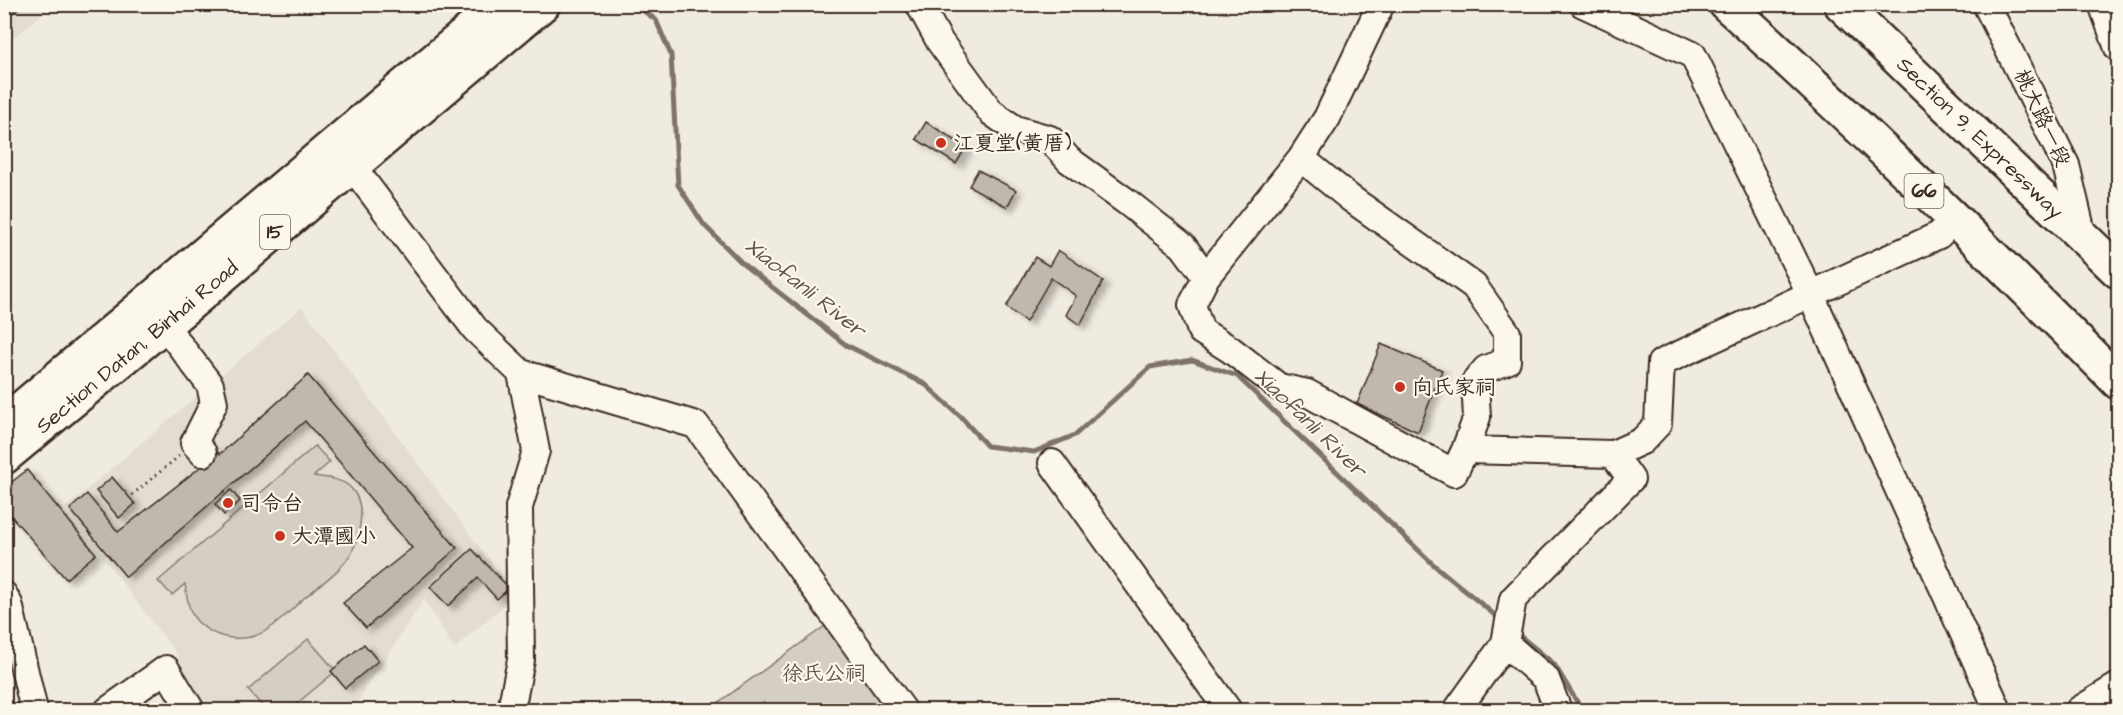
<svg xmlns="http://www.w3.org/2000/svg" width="2123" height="715" font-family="'Architects Daughter','LXGW WenKai TC',sans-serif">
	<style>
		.built { fill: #e2dcd1 }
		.green { fill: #d5cec3; stroke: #887c70; stroke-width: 1.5 }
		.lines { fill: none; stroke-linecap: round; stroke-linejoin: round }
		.stream { stroke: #7f7367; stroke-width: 5 }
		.building { fill: #c0b8ad; stroke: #3b2a1e; stroke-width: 1.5; filter: url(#shadow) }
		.minor-casing { stroke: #3b2a1e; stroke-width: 30 }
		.major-casing { stroke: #3b2a1e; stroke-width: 38 }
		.path { stroke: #3b2a1e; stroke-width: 3; stroke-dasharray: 1.5 4.5; stroke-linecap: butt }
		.minor { stroke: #fbf7ec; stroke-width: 26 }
		.major { stroke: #fbf7ec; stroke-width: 33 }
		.poi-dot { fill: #c8321e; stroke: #fbf7ec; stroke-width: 2 }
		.labels { text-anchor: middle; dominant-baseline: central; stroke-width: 4.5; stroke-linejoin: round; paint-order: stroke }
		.shield { fill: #fbf7ec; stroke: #75685c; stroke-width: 1.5 }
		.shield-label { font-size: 20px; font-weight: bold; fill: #3b2a1e }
		.street-label { font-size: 21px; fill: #3b2a1e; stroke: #fbf7ec }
		.poi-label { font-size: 21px; fill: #3b2a1e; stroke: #fbf7ec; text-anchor: start }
		.park-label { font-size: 21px; fill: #625347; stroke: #fbf7ec }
		.water-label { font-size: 22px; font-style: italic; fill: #635448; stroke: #fbf7ec }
	</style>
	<defs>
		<filter id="shadow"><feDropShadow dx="6" dy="4" stdDeviation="3" flood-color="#0004"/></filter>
	</defs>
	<rect width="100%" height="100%" fill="#f0ebe0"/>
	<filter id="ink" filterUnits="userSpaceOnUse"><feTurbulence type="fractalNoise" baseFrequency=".0167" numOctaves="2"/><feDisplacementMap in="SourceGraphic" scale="12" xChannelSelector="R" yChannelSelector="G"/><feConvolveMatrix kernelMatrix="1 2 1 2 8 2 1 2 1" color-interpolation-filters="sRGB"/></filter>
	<g filter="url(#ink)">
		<!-- built -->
		<path class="built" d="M5,4h48v1l-48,40z
			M302,307l213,288 -61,54 -30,-50 -66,102 -13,9h-138l-22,-36 -9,-21 -111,-145z"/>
		<!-- green -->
		<path class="green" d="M315,446l15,16 -16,14c12,2 25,2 35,10 20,18 11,58 -4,76 -11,14 -28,25 -41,36 -11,10 -22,22 -34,30 -22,16 -53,13 -72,-6 -10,-10 -11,-25 -13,-38l-13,11 -14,-14z
			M832,621l64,89h-188z
			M308,639l28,32 -47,39h-23l-18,-20z"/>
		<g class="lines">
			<!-- stream -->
			<path class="stream" d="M634,4l22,16 15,35 7,130 26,40 40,40 102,80 79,39 36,33 26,29 47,6 41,-17 75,-68 42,-7 45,16 197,189 68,56
				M4,18l17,-14
				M1514,631l40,33 28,46"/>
		</g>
		<!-- building -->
		<path class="building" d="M926,122l40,25 -10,17 -40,-25z
			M978,170l38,20 -9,17 -38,-21z
			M1058,250l45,31 -23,44 -14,-10 10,-19 -25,-18 -25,44 -20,-15 29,-50 14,9z
			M1381,344l61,26 -24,62 -61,-28z
			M308,375l149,173 -91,80 -23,-25 69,-55 -107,-127 -179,156 -56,-68 17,-15 31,38 85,-67 8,-19 9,8z
			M27,470l69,84 -30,25 -62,-71v-20z
			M112,477l23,27 -16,14 -23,-27z
			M231,490l9,11 -16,14 -9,-11z
			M472,549l37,39 -12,11 -19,-21 -30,28 -18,-19z
			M364,644l14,17 -33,27 -14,-17z"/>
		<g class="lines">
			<defs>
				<path id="minor" d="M919,4l21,38 51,70 24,17 35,10 19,21 58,42 56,44 23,31
					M1381,4l-54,114 -26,40 -95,119 -14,28 9,26 30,19 48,37 28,6 147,80 11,-23 148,4 29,-13 16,-17 3,-61 278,-128 15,-15
					M1583,4l110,51 117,238 188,417
					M1986,4l80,161 17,72
					M2102,4l16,44
					M1301,158l49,40 124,88 33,47v28l-21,8 -11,13 2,35 -12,33
					M352,166l123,163 46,44 175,52 207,285
					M153,310l57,75 4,18 -20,40 9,10
					M1052,463l176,247
					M4,595l5,9 25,106
					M1505,643l41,36 12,31
					M108,710l58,-41 25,41
					M511,710l10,-50 -2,-153 17,-56 -15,-78
					M1457,710l48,-67 8,-44 118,-120 -18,-25
					M2079,710l39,-24"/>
				<path id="major" d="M1726,4c135,122 265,249 392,378
					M1841,4l277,267
					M4,423l497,-419
					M4,457l195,-161 344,-292"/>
			</defs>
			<!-- minor casing -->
			<use href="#minor" class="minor-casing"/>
			<!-- major casing -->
			<use href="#major" class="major-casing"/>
			<!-- path -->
			<path class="path" d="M132,495l47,-39"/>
			<!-- minor -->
			<use href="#minor" class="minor"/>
			<!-- major -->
			<use href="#major" class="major"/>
		</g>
	</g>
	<!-- markers -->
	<g class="poi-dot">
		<circle cx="941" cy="143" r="6"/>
		<circle cx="1400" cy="387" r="6"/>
		<circle cx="228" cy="503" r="6"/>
		<circle cx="280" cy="536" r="6"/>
	</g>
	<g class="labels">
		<!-- shield labels -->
		<g class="shield">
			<rect x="1904.5" y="174" width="39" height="34" rx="4.5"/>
			<rect x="260" y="215" width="30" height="34" rx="4.5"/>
		</g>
		<g class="shield-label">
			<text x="1924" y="191">66</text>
			<text x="275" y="232">15</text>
		</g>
		<!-- street labels -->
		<g class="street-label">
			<text transform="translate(2042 118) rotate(65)">桃大路一段</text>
			<text transform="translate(1980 138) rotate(44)">Section 9, Expressway</text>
			<text transform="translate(137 347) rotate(-40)">Section Datan, Binhai Road</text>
		</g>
		<!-- poi labels -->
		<g class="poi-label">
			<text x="953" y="143">江夏堂(黃厝)</text>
			<text x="1412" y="387">向氏家祠</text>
			<text x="240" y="503">司令台</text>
			<text x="292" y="536">大潭國小</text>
		</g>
		<!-- park labels -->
		<g class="park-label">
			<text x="824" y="673">徐氏公祠</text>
		</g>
		<!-- water labels -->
		<g class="water-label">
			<text transform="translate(805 288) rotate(38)">Xiaofanli River</text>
			<text transform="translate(1310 423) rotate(44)">Xiaofanli River</text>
		</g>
	</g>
	<!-- margin -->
	<rect width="2123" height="715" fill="none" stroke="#fbf7ec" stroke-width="24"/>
	<rect x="12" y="12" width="2099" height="691" fill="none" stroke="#3b2a1e" stroke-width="2" filter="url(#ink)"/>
</svg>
